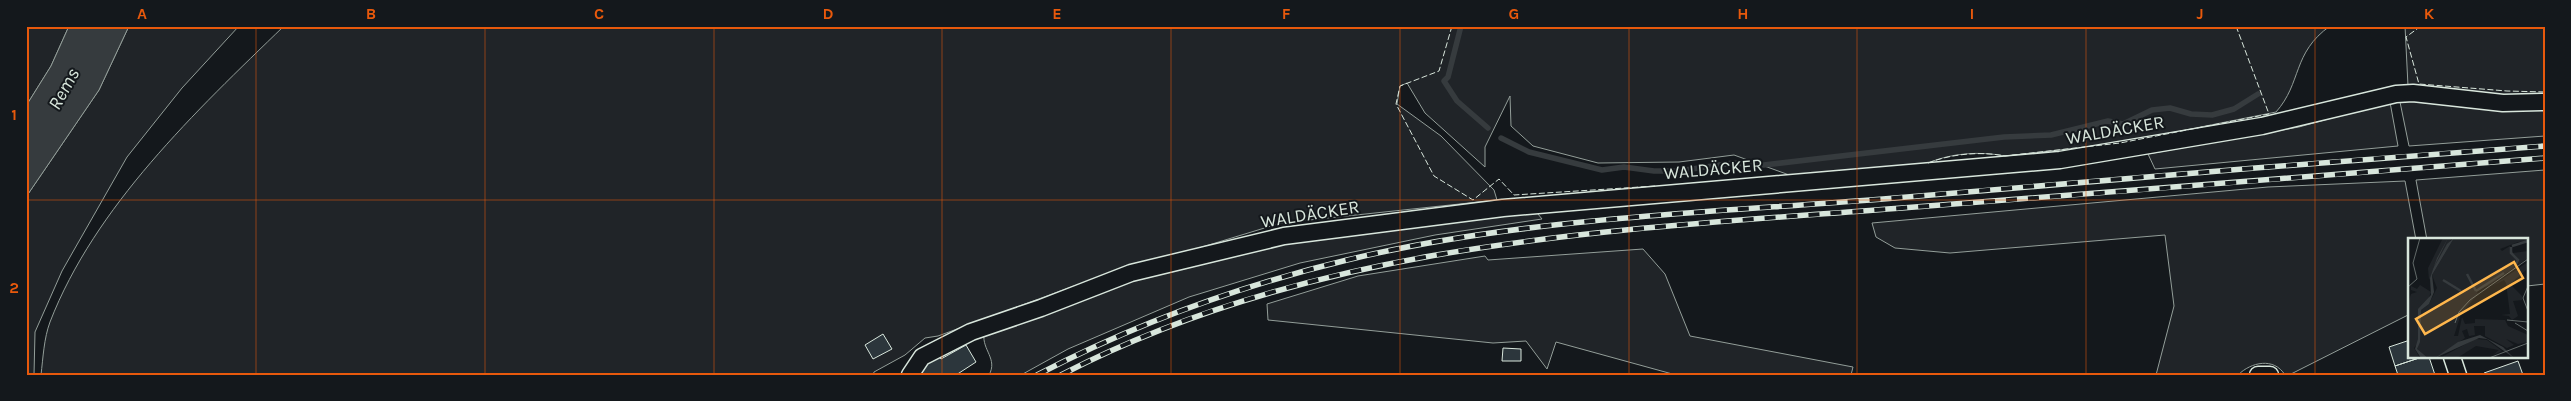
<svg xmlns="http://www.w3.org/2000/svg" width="2571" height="401" font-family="Karla,sans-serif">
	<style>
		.green { fill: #202428; stroke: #939e99 }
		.water { fill: #363b3e; stroke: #939e99 }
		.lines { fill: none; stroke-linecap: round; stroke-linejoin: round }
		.stream { stroke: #363b3e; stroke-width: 5.5 }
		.building { fill: #2c363c; stroke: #d8e6dc }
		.minor-casing { stroke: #d8e6dc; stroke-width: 19 }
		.minor { stroke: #14181c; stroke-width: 16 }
		.rail-casing { stroke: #d8e6dc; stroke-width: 5.5 }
		.rail { stroke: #14181c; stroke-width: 4; stroke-dasharray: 11; stroke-linecap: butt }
		.fence { stroke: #d8e6dc; stroke-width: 1; stroke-dasharray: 6 2.5; stroke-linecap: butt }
		.grid { fill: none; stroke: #e8590c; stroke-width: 1; stroke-opacity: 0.55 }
		.labels { text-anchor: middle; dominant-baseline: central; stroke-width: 4; stroke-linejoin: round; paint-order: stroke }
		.street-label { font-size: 18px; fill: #d8e6dc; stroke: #14181c }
		.water-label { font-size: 19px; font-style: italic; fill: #d8e6dc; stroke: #14181c }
		.inset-river { fill: none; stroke: #363b3e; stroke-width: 2.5 }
		.inset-road { fill: none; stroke: #626a69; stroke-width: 1 }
		.view { fill: #ffb74d; fill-opacity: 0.15; stroke: #ffb74d; stroke-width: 2.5 }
		.inset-edge { fill: none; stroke: #d8e6dc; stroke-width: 2.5 }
		.neatline { fill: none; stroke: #e8590c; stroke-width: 2 }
		.grid-label { font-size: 16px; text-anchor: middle; font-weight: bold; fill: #e8590c }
	</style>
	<rect width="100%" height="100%" fill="#14181c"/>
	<!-- green -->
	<path class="green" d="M26,26h43l-18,40 -25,40z
		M129,26h110l-57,62 -55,69 -65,114 -27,61 -1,43h-8v-178l73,-107z
		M284,26h2046c-38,27 -28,57 -54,86l-156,31 -115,13c-25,-5 -54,-3 -77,7l-136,13 -58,-21 -55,7 -81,1 -65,-17 -22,-20 -1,-30 -25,51v20l-60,-54 -18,-30 -7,3 -3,18 44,32 53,54 3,10 -216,23 -207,63 -136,50 -13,2 -20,17 -31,17 -1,3h-832c2,-17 3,-37 9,-53 45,-116 146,-211 234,-296z
		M2405,26h140v70l-48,-1 -89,-9z
		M2407,101l94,10 44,-2v27l-136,10 -9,-44z
		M2390,102l8,44 -243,23 -7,-15 151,-27z
		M2545,170v114l-18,2v-46h-100l-11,-60z
		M2405,181l11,59h-6v74l-121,61h-4c-11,-18 -34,-13 -47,0h-82l18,-69 -9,-71 -215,18 -55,-5 -19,-11 -4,-14 396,-36z
		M1534,209l8,10 -107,16 -135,28 -111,34 -121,52 -47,26h-32c9,-16 -7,-25 -5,-41l150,-54 150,-37z
		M1643,249l22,25 25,62 163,31 -2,8h-175l-120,-33 -9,27 -21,-28 -33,2 -225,-23 -1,-16 91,-28 127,-20 3,4z"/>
	<!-- water -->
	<path class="water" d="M69,26h60l-30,64 -73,107v-91l25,-40z"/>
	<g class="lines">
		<!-- stream -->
		<path class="stream" d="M1461,26l-13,51 -4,4 13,20 31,27
			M1501,138l28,14 73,18 22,-3 30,4h24l55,-8 31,2 240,-28 47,-2 57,-14 15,3 29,-14 18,-2 21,6 21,1 22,-6 24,-15"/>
	</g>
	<!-- building -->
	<path class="building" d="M883,334l9,15 -19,10 -8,-14z
		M2410,340v17h12l-27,9 -6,-19z
		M966,345l10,17 -20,13h-36l-4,-6 23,-13 2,3z
		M1503,348l18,1v12h-19z
		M2422,357h7l6,18h-37l-3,-9z
		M2518,361l5,14h-38l-1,-2z"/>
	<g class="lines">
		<defs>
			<path id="minor" d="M2452,357l6,18
				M910,375l12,-18 49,-25 70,-24 90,-35 153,-37 219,-28 557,-48 202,-34 134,-32 17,-1 90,10 42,-1
				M2258,375h12"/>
		</defs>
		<!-- minor casing -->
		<use href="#minor" class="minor-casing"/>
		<!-- minor -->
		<use href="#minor" class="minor"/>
		<defs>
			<path id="rail" d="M1037,375c98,-51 202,-89 310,-115 173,-42 360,-47 536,-61 221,-19 441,-37 662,-53
				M1061,375c260,-135 556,-145 841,-167 215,-16 429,-33 643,-50"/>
		</defs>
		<!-- rail casing -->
		<use href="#rail" class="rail-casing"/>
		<!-- rail -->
		<use href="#rail" class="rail"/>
		<!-- fence -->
		<path class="fence" d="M1452,26l-13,45 -39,15 -4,18 38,72 39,24 26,-21 15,16 142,-9
			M2421,26l-15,11 13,47 88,7 38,1
			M1928,163c23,-9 52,-12 77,-7l115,-13 149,-29 -33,-88"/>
	</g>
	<!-- grid -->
	<path class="grid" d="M256,26v349M485,26v349M714,26v349M942,26v349M1171,26v349M1400,26v349M1629,26v349M1857,26v349M2086,26v349M2315,26v349M26,200h2519"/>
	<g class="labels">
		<!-- street labels -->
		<g class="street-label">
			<text transform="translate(2115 130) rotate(-10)">WALDÄCKER</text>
			<text transform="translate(1713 169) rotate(-5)">WALDÄCKER</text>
			<text transform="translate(1310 214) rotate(-9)">WALDÄCKER</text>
		</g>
		<!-- water labels -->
		<g class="water-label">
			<text transform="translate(64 89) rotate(-61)">Rems</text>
		</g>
	</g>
	<!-- overview -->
	<g transform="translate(2408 238)">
		<rect width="120" height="120" fill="#14181c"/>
		<path d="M35,0h9l-23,42 -1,-12zM46,0h74v3l-10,1 -18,7 2,2 8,-5 3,7 15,-2v7l-40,28 -12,4 2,4 -17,20 -7,22h4l4,-19 3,7 10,-1v-4l30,1 3,6 20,9v7l-10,2 -12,-5 8,6 -7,3 -22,-12v-10h-11l1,9 -6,1 -2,-7 -5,2 3,7 -30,20 -8,-1 -10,-7 4,-40 8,-6 8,-16 -5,-13zM120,24l-2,8 -16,14 12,12v4l-9,1 5,15 -6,4 -3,-4 -8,-1 9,-1 -4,-31 -2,-3 -12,6zM12,47l11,7 -4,11 -9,8v32l-4,5 6,10h-12v-54l3,-10 6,-2 -6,-2v-4l6,3zM67,101l12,1 15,11 -9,4 6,-5 -23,-4 -19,12h-17z" fill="#202428"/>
		<path d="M40,0l-15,31 14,-25 7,-6 -22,37 2,17 -5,12 -8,6 -1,32 -3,7 11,9h-7l-6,-9 3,-10v-30l13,-14 -1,-17 7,-20zM72,97l23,12 11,11 -27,-19 -8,-1 -44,20 23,-16z" fill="#363b3e"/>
		<path class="inset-river" d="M104,8l16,-5M103,9v6l7,7 -2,4M59,36l9,17M35,42l18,11M68,53l28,-18"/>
		<path class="inset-road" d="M120,48l-5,12 5,13M0,49l9,-8 -4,-16 7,-25M99,82l21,2M47,85l4,-11 11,-12 58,-41M107,85l13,8M81,120l39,-15"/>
		<path class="view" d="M106,24l9,16 -98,56 -9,-15z"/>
		<rect width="120" height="120" class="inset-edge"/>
	</g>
	<!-- border -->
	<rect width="2571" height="401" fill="none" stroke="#14181c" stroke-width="55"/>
	<rect x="28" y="28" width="2516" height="346" class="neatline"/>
	<g class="grid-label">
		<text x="142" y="19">A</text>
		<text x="371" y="19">B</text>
		<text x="599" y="19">C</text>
		<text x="828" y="19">D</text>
		<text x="1057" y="19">E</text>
		<text x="1286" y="19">F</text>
		<text x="1514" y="19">G</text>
		<text x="1743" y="19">H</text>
		<text x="1972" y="19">I</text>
		<text x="2200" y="19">J</text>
		<text x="2429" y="19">K</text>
		<text x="14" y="120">1</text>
		<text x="14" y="293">2</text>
	</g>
</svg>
